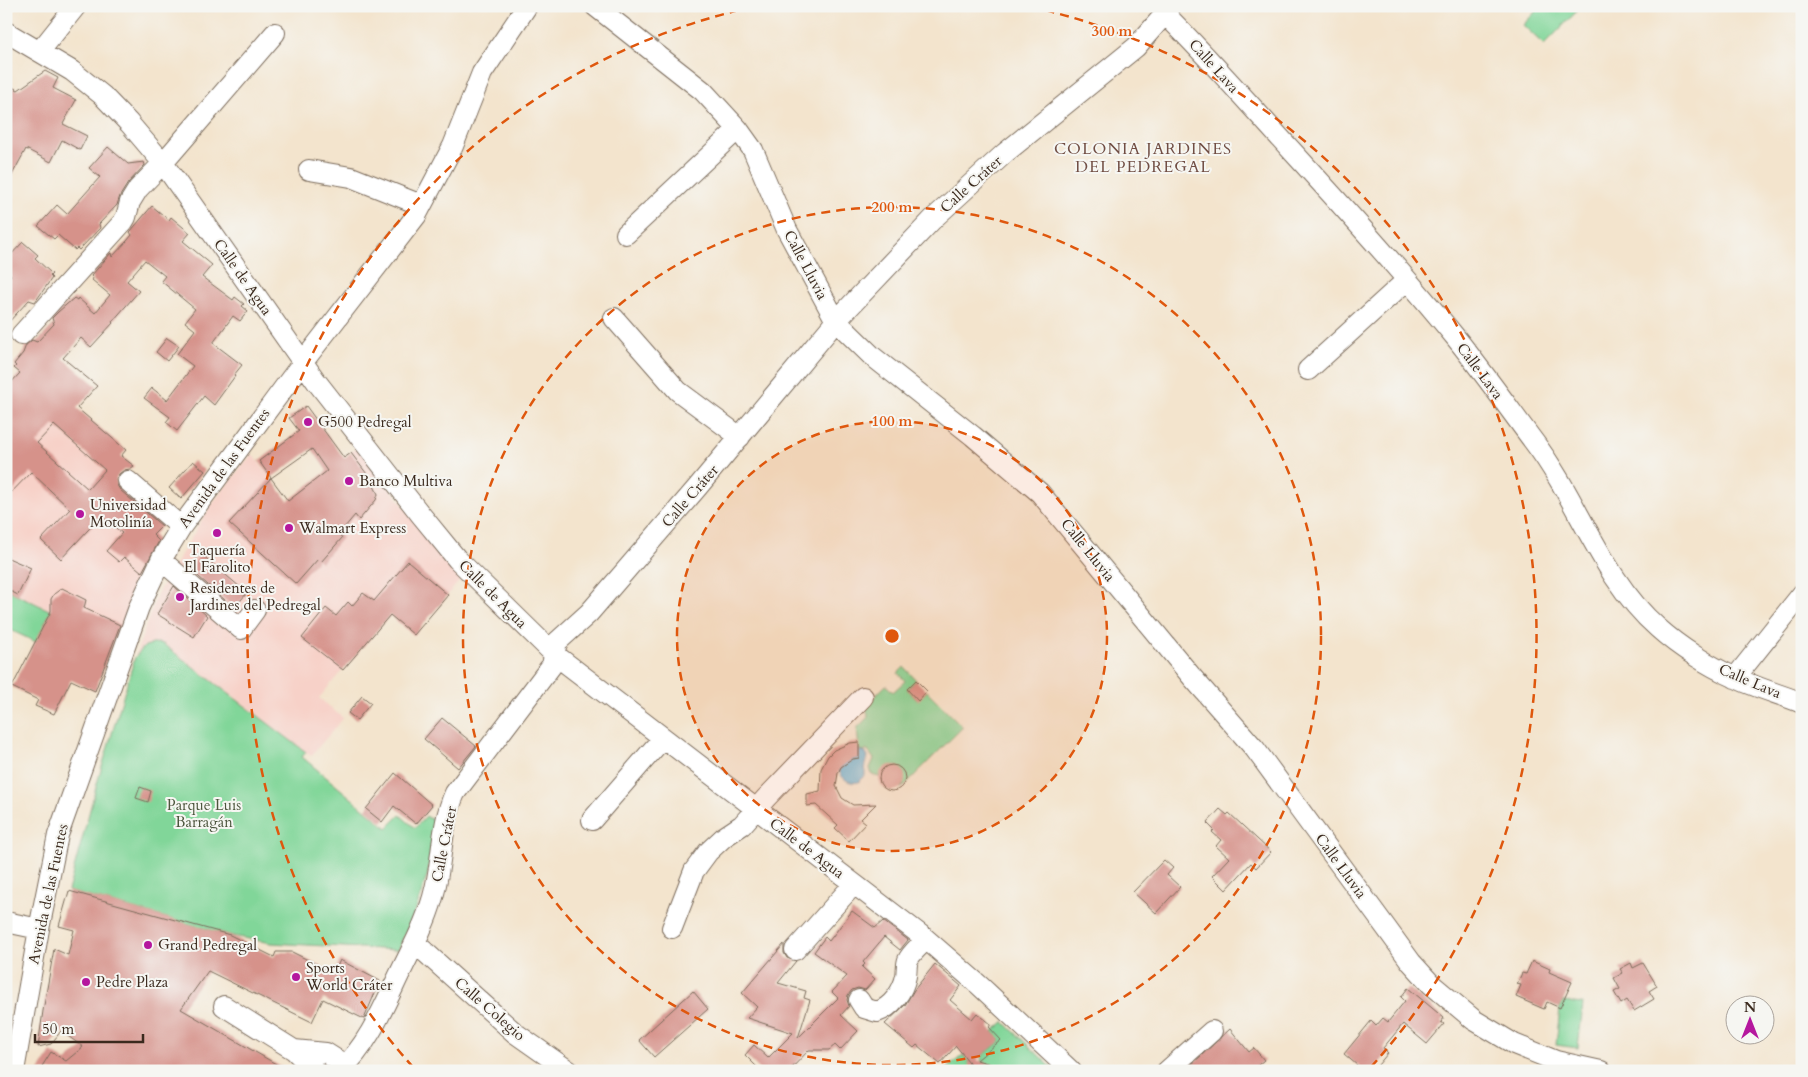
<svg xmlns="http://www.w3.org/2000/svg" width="1808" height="1077" font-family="Cardo,serif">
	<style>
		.built { fill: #f7d1c8 }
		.green { fill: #81d699; stroke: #5e805c }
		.water { fill: #59add5; stroke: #4a6c7a }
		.building { fill: #d6928a; fill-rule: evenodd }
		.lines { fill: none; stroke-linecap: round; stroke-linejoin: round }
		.minor-casing { stroke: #7b6b5b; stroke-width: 22 }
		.minor { stroke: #fff; stroke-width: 20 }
		.ring { fill: none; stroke: #df570d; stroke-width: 2.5; stroke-dasharray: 9 6 }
		.poi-dot { fill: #b5179e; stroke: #f6f6f2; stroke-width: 2 }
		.labels { text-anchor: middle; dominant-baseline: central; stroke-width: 4; stroke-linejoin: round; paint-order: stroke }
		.street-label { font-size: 15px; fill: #3b2a1e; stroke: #f6f6f2 }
		.poi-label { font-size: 15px; fill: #3b2a1e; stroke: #f6f6f2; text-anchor: start }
		.park-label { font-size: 15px; fill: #4c553d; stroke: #f6f6f2 }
		.neighbourhood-label { font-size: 16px; letter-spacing: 1px; fill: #714e44; stroke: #f6f6f2 }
		.centre { fill: #df570d; stroke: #f6f6f2; stroke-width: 2.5 }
		.ring-label { font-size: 15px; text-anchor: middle; font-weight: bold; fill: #df570d; stroke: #f6f6f2; stroke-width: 4; stroke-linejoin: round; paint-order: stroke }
	</style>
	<rect width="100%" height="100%" fill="#f6f6f2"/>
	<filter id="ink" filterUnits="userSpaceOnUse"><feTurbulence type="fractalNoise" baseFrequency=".02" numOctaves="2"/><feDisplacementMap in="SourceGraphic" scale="10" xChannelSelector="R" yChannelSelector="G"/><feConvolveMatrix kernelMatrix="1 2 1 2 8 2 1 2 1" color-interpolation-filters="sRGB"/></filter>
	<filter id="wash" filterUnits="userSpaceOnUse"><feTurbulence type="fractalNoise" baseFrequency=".0096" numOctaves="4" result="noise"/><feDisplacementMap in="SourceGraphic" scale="20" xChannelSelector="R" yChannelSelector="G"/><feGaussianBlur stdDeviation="1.12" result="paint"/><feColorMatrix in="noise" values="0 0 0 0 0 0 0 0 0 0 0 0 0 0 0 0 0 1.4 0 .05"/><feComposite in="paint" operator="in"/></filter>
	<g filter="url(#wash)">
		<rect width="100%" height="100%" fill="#f3e4cd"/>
		<!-- built -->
		<path class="built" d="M6,383l158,140 -10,13 7,7 -18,28 -26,70 -111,-52z
			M358,447l103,132 -47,56 -25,-20 -70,83 24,20 -32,38 -148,-112h-12l-13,9 -3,4 22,-63 54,-89 41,-51 36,47z"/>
		<!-- green -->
		<path class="green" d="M1541,6h41l-38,39 -21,-20z
			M6,589l45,22 -15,31 -30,-14z
			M157,643l6,1 143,108 -4,5 85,71 13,-13 15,13 11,-12 8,5 -6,52 -12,36 -18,41 -127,-7 -38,-7 -165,-45 30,-111 37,-123 10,-11z
			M904,667l12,13 -9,9 10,11 10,-9 36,36 -62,62c13,-24 -15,-33 -22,-12l-7,-2 -2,-7 4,-9 -6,-8 -9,-1 -2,-22 11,-11 -1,-6 -5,-2 24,-24 7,7 12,-11 -7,-8z
			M1563,1002l20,2 -5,44 -22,-3 4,-37z
			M1004,1022l51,49h-48l-8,-4 -18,-4 1,-7 19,-15 -8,-10z
			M963,1055l6,7 1,9h-26z"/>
		<!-- water -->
		<path class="water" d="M859,750l6,2 3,5 -3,7v12l-6,6c-9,2 -17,-2 -20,-12l7,-8 13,-4z"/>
		<g id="blocks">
			<!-- building -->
			<path class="building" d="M45,71l13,7 -5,10 23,12 -13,24 24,12 -7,14 -18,-10 -11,22 -25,-13 -20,37v-102l12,6z
				M108,147l20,17 16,-2 1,3 -17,18 -8,13 -3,9 -18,19 1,4 -21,22 -2,-2 -2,2 -17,-15 -4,4 -16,-13 19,-21 10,9 33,-37 -11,-9z
				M152,206l17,14 2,-3 19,16 -7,8 29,24 -10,12 31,23 2,-3 9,7 -2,2 6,5 -8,10 -7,-5 -20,27 29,22 -8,10 1,1 -21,29 -10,-9 -27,35 -11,-9 4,-5 -26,-19 8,-10 15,12 26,-34 -16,-12 18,-24 -10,-8 10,-13 -34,-28 4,-5 -20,-16 -18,21 12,10 -27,31 1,1 -22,24 -10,-9 -18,20 34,28 -20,22 49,42 -5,6 13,10 -4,3 -6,1 -5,4 -3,5 1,6 3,5 42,36 -9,9 6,6 -17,31 -18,-15 -5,5 -13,-11 16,-18 -21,-17 -40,43 -20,-19 29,-31 -39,-37 -25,26v-110l14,-15 -6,-5 2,-2 -2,-2 9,-11 3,-8 6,-5 5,2 17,-18 -2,-6 6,-6 16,-14 3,2 1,-2 17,15 15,-18 -18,-15 1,-2 -2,-2 20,-23 1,4 15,-16 5,-6 -2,-3zM54,425l51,45 -17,19 -51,-46z
				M23,242l15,13 -3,3 17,16 -2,2 2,2 -17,24 -6,-2 -23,25v-44l5,-6 -5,-4v-11z
				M167,338l12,8 -12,15 -11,-9z
				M306,406l38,52 7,-5 19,25 8,16 -2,6 -17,20 -4,-5 -16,19 3,4 -21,24 -3,-3 -22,25 -67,-61 42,-45 -12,-17 40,-30 -10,-13zM312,449l15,22 -39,30 -17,-23z
				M193,461l12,10 -24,28 -12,-11z
				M200,553l47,40 -13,15 -44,-39z
				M6,557l25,11 -13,27 -12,-6z
				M408,561l40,34 -34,40 -24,-20 -47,55 -41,-32 24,-30 10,8 12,-14 4,4 11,-13 11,8z
				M174,586l33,30 -13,21 -37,-23z
				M62,588l24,12 -2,8 36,17 -25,66 -24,-11 -17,34 -19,-8 3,-6 -26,-13 39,-76v-12l3,-5z
				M916,680l11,11 -9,10 -11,-12z
				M362,696l9,7 -14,17 -9,-7z
				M442,718l34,28 -18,22 -34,-29z
				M859,742v16l-6,1 -12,8 -3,6 -2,13 6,12 11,7 23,-1 -15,15 5,4 -17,18 -14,-13 3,-3 -22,-20 -9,1v-12l13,-3 1,-22 7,-13 6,-6 16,-7z
				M879 778a13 13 0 1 1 26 0a13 13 0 1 1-26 0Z
				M395,773l37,32 -16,19 -22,-18 -12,16 -16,-13z
				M140,787l11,4 -3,11 -12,-4z
				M1220,809l7,6 2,-2 42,39 -15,16 -5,-5 -25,27 -14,-14 17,-18 -13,-12 5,-6 -9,-8 2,-2 -7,-7z
				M1164,860l9,8 -6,7 13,12 -24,26 -23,-21z
				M69,891l161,44 44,22 2,-5h16l42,21 6,-13 40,21 -16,38 -41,-20 -11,23 -104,-51 -27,38 107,62h-249l12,-19 15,9 17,-14 -22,-16 -10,13 -13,3 5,-36 11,-62 14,6 6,-25 -15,-4z
				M852,911l23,17 8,-7 25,19 -8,10 -16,-13 -21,25 2,2 -3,3 13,12 -10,11 -7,-2 -6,2 -4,5 -1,5 2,6 -8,9 17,16 -18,19 -5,-5 -6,5h-20l-20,21h-28l-16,-16 9,-10 14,13 25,-25 -46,-15 10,-11 -15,-14 42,-49v9l3,5 9,3 -18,22 28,8 -2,7 6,2 -12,38 40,-40 -6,-6 15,-16 -33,-24 11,-15 4,4z
				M1532,961l18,8 -1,3 23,10 -12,26 -13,-6 -3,7 -28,-12 5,-12 -4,-1 5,-11 4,1z
				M1631,963l2,5 10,-5 14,23 -8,5 5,8 -20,12 -7,-11 -6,4 -7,-12 6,-3 -6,-11 9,-5 -3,-4z
				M935,964l26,22 -11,14 22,19 5,-6 14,11 -2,3 12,13 -24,20 26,8v3h-34v-9l-13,-16 -16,18 -23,-19 -3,3 -29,-24 20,-19 9,-15z
				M1408,988l36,30 -3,4 3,2 -17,20 -24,-20 -20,24 5,5 -15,18h-9l-20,-17 27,-33 5,5 7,-8 5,4 17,-21 -4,-4z
				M693,991l15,18 -54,48 -15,-17z
				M1230,1029l19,23 5,-4 10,12 -13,11h-57l-4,-5z"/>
		</g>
	</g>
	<g filter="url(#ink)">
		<use href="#blocks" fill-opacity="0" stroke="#7b6b5b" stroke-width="1"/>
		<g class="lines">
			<defs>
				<path id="minor" d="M595,6l108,85 35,38 15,21 34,80 49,91 36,35 101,80 67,57 152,184 63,72 132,180 24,33 20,22 43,36 40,24 42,17 45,10
					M1165,14c44,44 85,91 127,137 56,61 112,123 164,187 27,34 52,69 78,104 45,59 67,136 124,186 21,19 51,38 76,49 22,11 46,17 68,26
					M6,32l66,39 30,24 27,28 34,40 153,218 105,134 36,44 97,95 372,285 53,46 92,86
					M40,51l36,-45
					M309,170l42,7 70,28
					M626,234l112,-105
					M614,318l64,73 62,46
					M21,335l102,-113 3,-5 4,-15 8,-13 25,-26 112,-130
					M1308,370l99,-90
					M128,481l53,46
					M161,560l80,69 14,-19
					M1735,678l67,-84
					M592,820l71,-82
					M6,922l33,7
					M672,928l22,-57 14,-19 16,-15 18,-12 24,-27 97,-101
					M415,943l100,90 54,38
					M795,950l59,-66
					M859,1000l5,8 13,4c15,-5 26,-21 29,-36 1,-4 0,-11 2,-16 3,-7 12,-14 18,-21
					M224,1006l70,44 21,21
					M294,1050l32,3 19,12
					M14,1071l25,-142 19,-94 81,-228 22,-47 20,-33 122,-165 113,-146 37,-70 29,-73 45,-67
					M340,1071c29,-27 44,-65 61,-100 12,-24 25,-49 32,-74 10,-34 7,-71 22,-104l97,-128 5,-23 32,-29 107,-124 140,-168 98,-103 71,-65 131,-106 29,-33 5,-8
					M1167,1071l45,-40"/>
			</defs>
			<!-- minor casing -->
			<use href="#minor" class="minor-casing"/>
			<!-- minor -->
			<use href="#minor" class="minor"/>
		</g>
	</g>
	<!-- distance rings -->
	<circle cx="892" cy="636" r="215" fill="#df570d" fill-opacity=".12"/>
	<g class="ring">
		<circle cx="892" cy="636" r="215"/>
		<circle cx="892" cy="636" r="429"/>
		<path d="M413 1067A644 644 0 0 1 753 7M1031 7A644 644 0 0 1 1371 1067"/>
	</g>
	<!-- markers -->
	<g class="poi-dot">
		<circle cx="308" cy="422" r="5"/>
		<circle cx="349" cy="481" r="5"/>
		<circle cx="80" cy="514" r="5"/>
		<circle cx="289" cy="528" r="5"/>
		<circle cx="217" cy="533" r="5"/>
		<circle cx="180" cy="597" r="5"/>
		<circle cx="148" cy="945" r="5"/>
		<circle cx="296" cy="977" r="5"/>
		<circle cx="86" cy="982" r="5"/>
	</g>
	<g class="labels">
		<!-- street labels -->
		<g class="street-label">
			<text transform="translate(1214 66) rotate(48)">Calle Lava</text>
			<text transform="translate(971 184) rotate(-42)">Calle Cráter</text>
			<text transform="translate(806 265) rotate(62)">Calle Lluvia</text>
			<text transform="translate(243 277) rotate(55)">Calle de Agua</text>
			<text transform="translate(1480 371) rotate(53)">Calle Lava</text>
			<text transform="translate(224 468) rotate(-54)">Avenida de las Fuentes</text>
			<text transform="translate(690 496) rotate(-49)">Calle Cráter</text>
			<text transform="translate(1088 550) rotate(51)">Calle Lluvia</text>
			<text transform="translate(493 594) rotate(45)">Calle de Agua</text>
			<text transform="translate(1750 681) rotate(23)">Calle Lava</text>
			<text transform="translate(444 844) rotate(-79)">Calle Cráter</text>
			<text transform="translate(807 848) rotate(37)">Calle de Agua</text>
			<text transform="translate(1341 866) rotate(54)">Calle Lluvia</text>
			<text transform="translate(48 894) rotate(-78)">Avenida de las Fuentes</text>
			<text transform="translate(490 1009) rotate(41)">Calle Colegio</text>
		</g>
		<!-- poi labels -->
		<g class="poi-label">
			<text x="318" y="422">G500 Pedregal</text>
			<text x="359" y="481">Banco Multiva</text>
			<text x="90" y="505">Universidad<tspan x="90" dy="17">Motolinía</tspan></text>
			<text x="299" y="528">Walmart Express</text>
			<text x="217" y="550" text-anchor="middle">Taquería<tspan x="217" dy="17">El Farolito</tspan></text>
			<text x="190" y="588">Residentes de<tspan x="190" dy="17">Jardines del Pedregal</tspan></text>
			<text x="158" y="945">Grand Pedregal</text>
			<text x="306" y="968">Sports<tspan x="306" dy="17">World Cráter</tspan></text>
			<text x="96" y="982">Pedre Plaza</text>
		</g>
		<!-- park labels -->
		<g class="park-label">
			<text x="204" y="805">Parque Luis<tspan x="204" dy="17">Barragán</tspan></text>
		</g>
		<!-- neighbourhood labels -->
		<g class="neighbourhood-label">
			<text x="1143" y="149">COLONIA JARDINES<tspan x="1143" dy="18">DEL PEDREGAL</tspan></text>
		</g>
	</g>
	<circle cx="892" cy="636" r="8" class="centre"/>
	<g class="ring-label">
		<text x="1112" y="36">300 m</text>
		<text x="892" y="212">200 m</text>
		<text x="892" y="426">100 m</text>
	</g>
	<!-- margin -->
	<rect width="1808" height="1077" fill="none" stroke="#f6f6f2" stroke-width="25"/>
	<!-- north arrow -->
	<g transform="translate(1750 1020)"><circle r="24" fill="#f6f6f2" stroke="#aba49d"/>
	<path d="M0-4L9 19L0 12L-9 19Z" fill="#b5179e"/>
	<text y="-8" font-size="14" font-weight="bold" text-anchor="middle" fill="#3b2a1e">N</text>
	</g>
	<!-- scale -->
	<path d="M35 1034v8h108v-8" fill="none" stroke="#3b2a1e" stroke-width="2.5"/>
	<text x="42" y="1034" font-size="15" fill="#3b2a1e" stroke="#f6f6f2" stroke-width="4" paint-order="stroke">50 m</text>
</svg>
